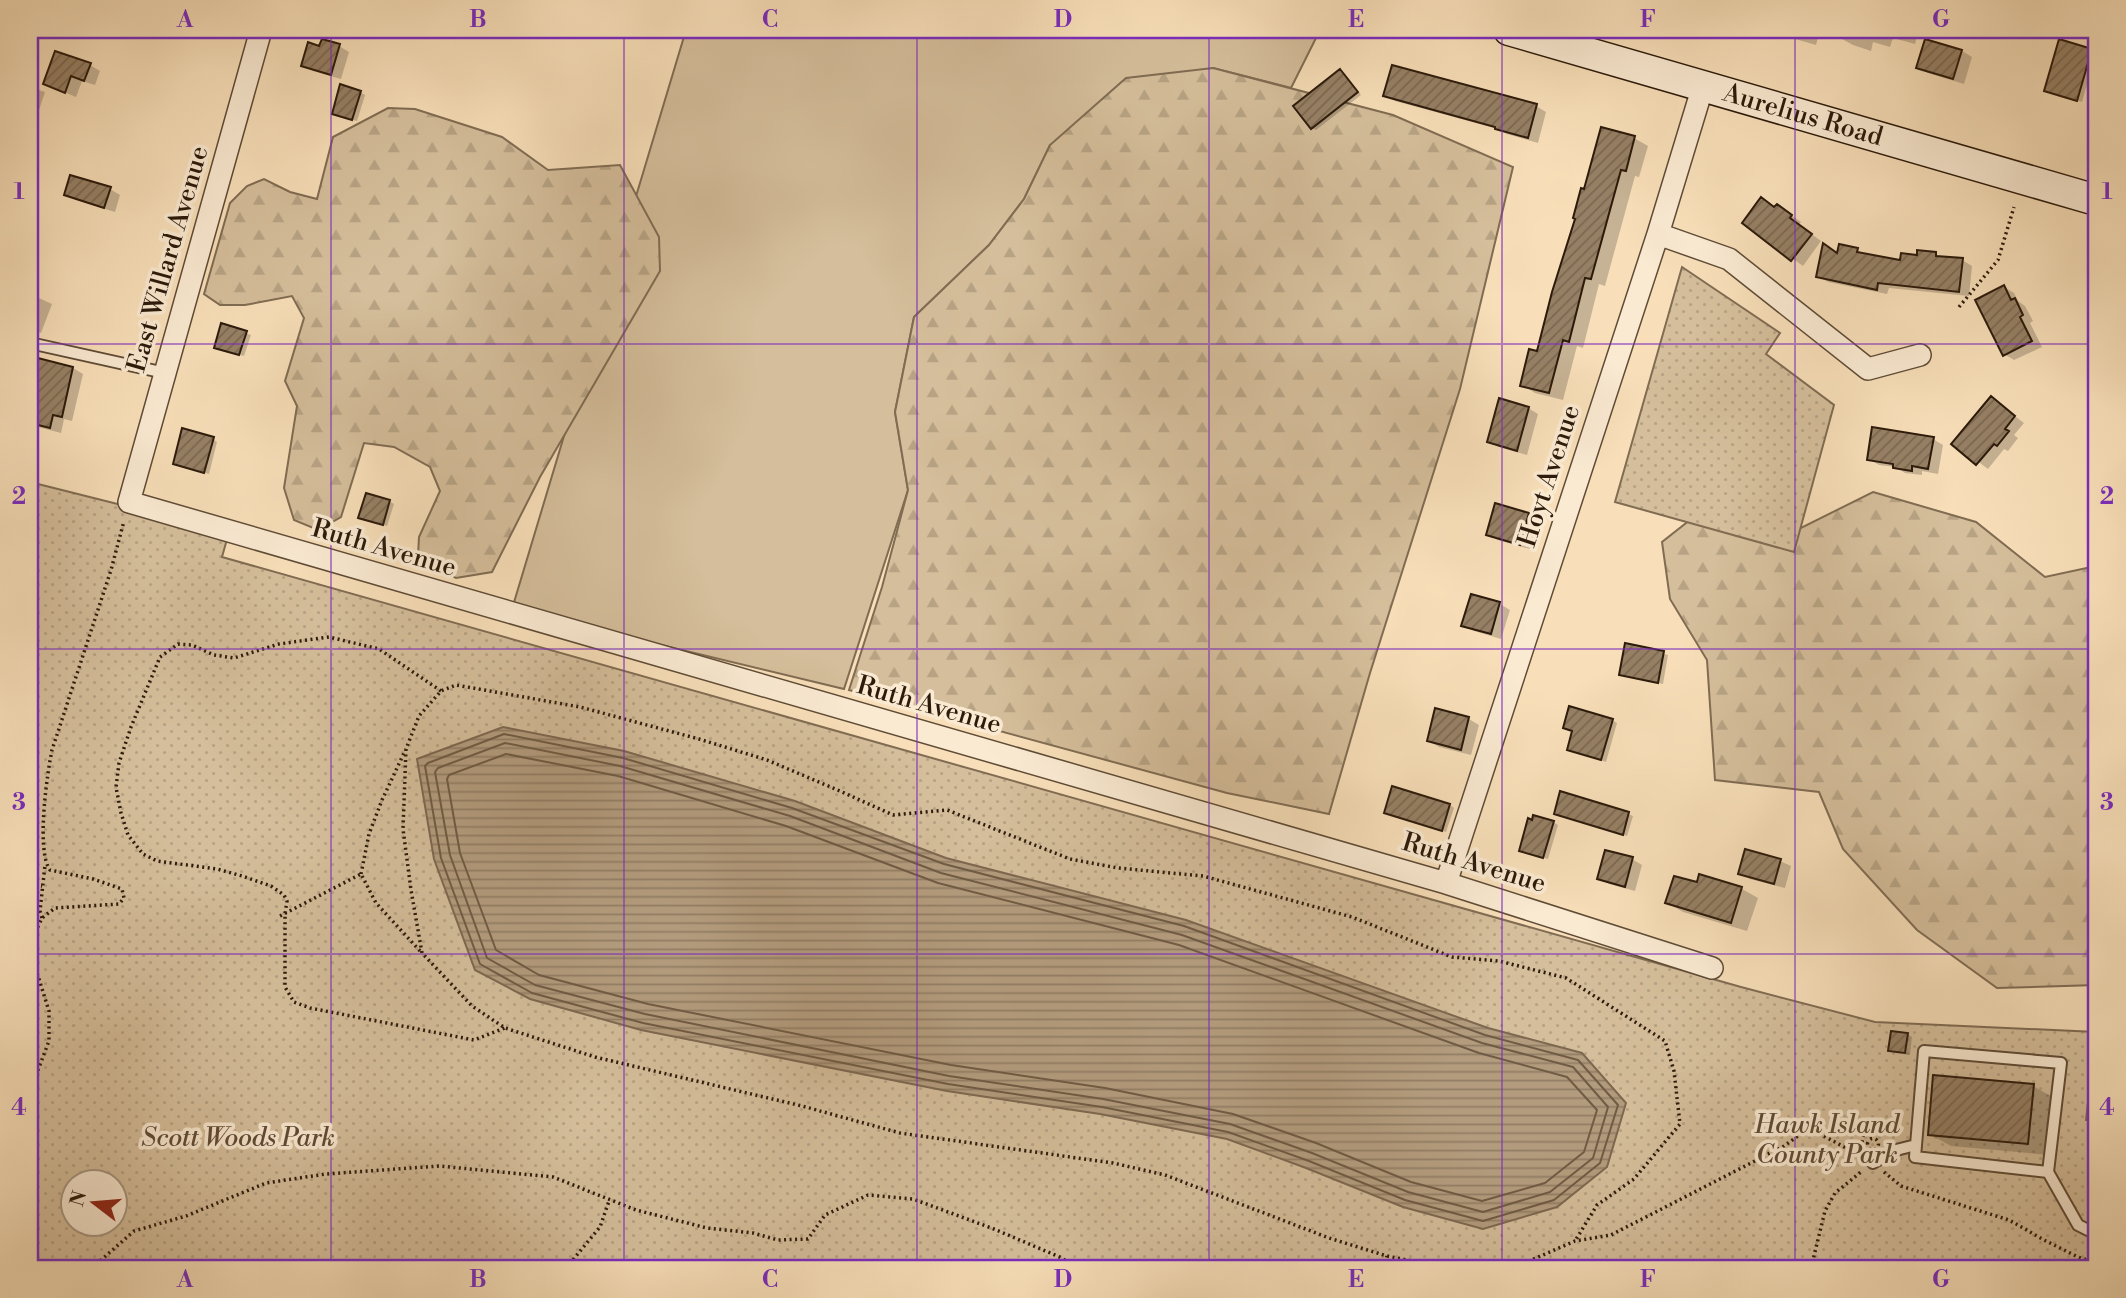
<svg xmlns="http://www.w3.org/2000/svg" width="2126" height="1298" font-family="'Libre Bodoni',serif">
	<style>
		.green { fill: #d5be9b; stroke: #806c53; stroke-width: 2 }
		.forest { fill: url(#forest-firs); stroke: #806c53; stroke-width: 2 }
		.park { fill: url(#park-dots); stroke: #806c53; stroke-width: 2; fill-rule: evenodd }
		.water { fill: url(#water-rules); stroke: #7d6850; stroke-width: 2 }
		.shadow { fill: #0003 }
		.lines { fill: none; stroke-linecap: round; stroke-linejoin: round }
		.shore { stroke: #705b44; stroke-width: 2 }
		.building { fill: url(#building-hatch); stroke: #2c1a0b; stroke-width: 2 }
		.lane-casing { stroke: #5f4b36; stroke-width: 14 }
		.street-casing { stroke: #5f4b36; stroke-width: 24 }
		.secondary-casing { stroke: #2c1a0b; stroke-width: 33 }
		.path { stroke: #2c1a0b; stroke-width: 3.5; stroke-dasharray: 2 3.5; stroke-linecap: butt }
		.lane { stroke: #faead2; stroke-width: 10 }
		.street { stroke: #faead2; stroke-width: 21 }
		.secondary { stroke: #faead2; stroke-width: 30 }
		.grid { fill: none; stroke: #7b2cbf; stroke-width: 2; stroke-opacity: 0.55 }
		.labels { text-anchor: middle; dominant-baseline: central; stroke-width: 7; stroke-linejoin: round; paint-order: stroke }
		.street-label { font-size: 26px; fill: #2c1a0b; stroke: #faead2 }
		.park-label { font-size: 26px; font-style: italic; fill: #5f4b36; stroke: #faead2 }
		.neatline { fill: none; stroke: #7b2cbf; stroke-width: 2.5 }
		.grid-label { font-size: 23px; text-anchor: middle; font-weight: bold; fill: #7b2cbf }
	</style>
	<defs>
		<pattern id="forest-firs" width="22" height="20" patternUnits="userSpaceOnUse" patternTransform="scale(1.75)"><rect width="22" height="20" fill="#d5be9b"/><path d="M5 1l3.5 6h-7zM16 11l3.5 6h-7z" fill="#b7a384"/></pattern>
		<pattern id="park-dots" width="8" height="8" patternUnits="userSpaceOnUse" patternTransform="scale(1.75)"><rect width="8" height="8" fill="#d5be9b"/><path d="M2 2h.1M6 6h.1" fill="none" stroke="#b7a384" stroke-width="1.8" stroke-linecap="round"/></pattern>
		<pattern id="water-rules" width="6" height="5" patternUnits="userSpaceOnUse" patternTransform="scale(1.75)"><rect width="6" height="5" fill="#b39c7e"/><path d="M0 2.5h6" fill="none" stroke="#927e65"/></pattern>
		<pattern id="building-hatch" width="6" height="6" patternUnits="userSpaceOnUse" patternTransform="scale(1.75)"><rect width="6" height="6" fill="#968065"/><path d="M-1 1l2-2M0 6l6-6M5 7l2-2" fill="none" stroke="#7b6851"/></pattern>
	</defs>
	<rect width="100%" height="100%" fill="#f8dfb9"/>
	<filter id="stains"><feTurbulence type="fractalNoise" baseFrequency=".00286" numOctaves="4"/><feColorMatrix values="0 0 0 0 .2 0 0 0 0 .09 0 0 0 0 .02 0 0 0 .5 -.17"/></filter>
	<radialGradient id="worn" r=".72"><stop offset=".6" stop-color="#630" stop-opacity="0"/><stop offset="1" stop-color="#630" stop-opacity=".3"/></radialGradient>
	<!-- green -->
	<path class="green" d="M686,30h634l-29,58 -78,-20 -163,77 -26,54 -35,46 -75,72 -19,95 13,78 -64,199 -332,-80z"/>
	<!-- forest -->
	<path class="forest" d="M1213,68l180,47 120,52 -53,222 -90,284 -41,141 -102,-21 -378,-103 33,-103 26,-97 -13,-78 19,-95 75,-72 35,-46 26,-54 76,-67z
		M388,108l27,1 87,28 46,33 72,-5 39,72 1,34 -120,206 -48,95 -36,6 -38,-22 1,-19 21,-46 -10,-24 -36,-20 -30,-4 -23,74 -23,13 -24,-10 -10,-32 13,-82 -12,-25 19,-63 -12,-22 -47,9h-25l-16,-11 26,-91 17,-17 17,-7 26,13 27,7 16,-62z
		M1873,492l103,30 69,55 51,-11v419l-99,3 -80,-58 -74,-81 -24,-57 -104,-12 -8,-120 -37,-61 -8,-57 47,-37 88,25z"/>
	<!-- park -->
	<path class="park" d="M1682,267l98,66 -14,21 68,51 -40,147 -179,-50z
		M30,482l199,50 -7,25 1519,430 134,35 221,10 -10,88 10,2v78l-7,11 7,3v54h-2066zM74,1182h42v42h-42z"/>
	<!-- water -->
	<path class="water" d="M503,727l121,24 171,50 151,57 240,62 302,108 94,25 44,50 -19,64 -50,40 -74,22 -80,-22 -97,-39 -79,-29 -127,-25 -153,-23 -306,-61 -111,-31 -55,-29 -41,-111 -17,-100z"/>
	<!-- shadow -->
	<path class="shadow" d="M1732,30h30l-3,9z
		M1764,30h56l-4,15z
		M1845,30h74l-4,14 -22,-6 -3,9 -17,-5 -2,9 -18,-6 -11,-6z
		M2020,30h20l-1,5z
		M339,46l10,6 -8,27 -28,-8 -10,-6 18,-17z
		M2091,50l5,3 -14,49 -32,-10z
		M1962,51l10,6 -8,27 -36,-11 -10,-6z
		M90,65l10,6 -5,14 -13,-4 -6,16 -31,-13z
		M1340,71l5,3 16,21 -45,35 -4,-2z
		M30,87l15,5 -6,18 -9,-3z
		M360,92l5,3 -8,26 -19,-5z
		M1385,95l151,11 10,6 -8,31 -31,-9 -9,-5 -103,-28z
		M1634,138l14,8 -9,31 -4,-1 -30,110 -6,-2 -16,64 -6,-2 -14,54 -28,-7 -13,-8 17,-32 46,-162z
		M110,189l10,6 -5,17 -39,-12 -10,-5z
		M1776,209l11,3 14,10 -2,3 22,16 -18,25 -59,-43z
		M1857,250l10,5 34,7 35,-8 7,4 19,2 10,6 -3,30 -80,-8 -2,6 -59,-12 -10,-6 21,-21z
		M2004,287l10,6 4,8 7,5 8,15 -3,2 12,24 -28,13 -10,-6z
		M30,294l22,10 -11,29 -11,-3z
		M222,325l29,10 -7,21 -24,-6z
		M32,359l41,9 10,6 -11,47 -8,-2 -3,14 -31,-8v-58z
		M1991,398l33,25 -10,12 4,3 -10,13 -4,-2 -16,20 -35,-26z
		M1528,408l10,6 -11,41 -28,-8 -10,-6z
		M213,439l4,3 -8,32 -30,-8z
		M1933,439l10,6 -5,29 -16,-3v4l-17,-2 -9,-6 -17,-2 -10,-6z
		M389,501l5,3 -7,22 -22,-7z
		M1497,505l32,9 10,6 -9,29 -32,-9 -10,-6z
		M1472,596l28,8 10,6 -9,29 -27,-8 -11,-6z
		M1627,645l41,10 -5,29 -42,-10z
		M1436,710l33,9 10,6 -8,30 -32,-8 -10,-6z
		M1612,720l5,3 -11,39 -37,-13z
		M1450,805l4,3 -8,24 -55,-17z
		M1628,814l5,2 -6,20 -67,-20z
		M1553,822l5,3 -10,34 -23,-7z
		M1632,859l10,6 -7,26 -26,-7 -10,-6z
		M1780,861l11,5 -6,22 -35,-9 -10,-6z
		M1700,876l42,13 16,9 -11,33 -64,-19 -15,-9 30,-18z
		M1907,1034l5,3 -2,18 -15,-2 -5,-2z
		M2033,1086l21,12 -5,57 -98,-9 -22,-12z"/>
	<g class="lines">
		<!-- shore -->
		<path class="shore" d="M504,734l119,24 169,50 152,56 240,62 301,109 93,25 40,45 -18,58 -46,37 -71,21 -78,-21 -96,-39 -81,-29 -126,-25 -154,-23 -305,-61 -111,-30 -52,-29 -39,-106 -16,-92 3,-3z
			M505,743l115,23 170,50 151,57 241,62 300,108 91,24 35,40 -15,51 -43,34 -67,20 -75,-20 -96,-39 -82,-29 -127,-25 -154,-23 -304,-62 -110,-29 -48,-27 -37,-103 -15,-83 3,-4z
			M506,754l112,22 168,50 152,57 241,62 300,108 88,24 30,33 -13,42 -39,31 -63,18 -71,-19 -95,-39 -83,-29 -128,-26 -154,-23 -303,-61 -109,-29 -43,-25 -36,-97 -13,-74 2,-4z"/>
	</g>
	<!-- building -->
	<path class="building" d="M322,39l18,5 -9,31 -30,-9 7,-24 11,4z
		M1925,39l37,11 -9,29 -37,-11z
		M2059,39l33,10 -15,52 -33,-10z
		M55,51l36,12 -7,18 -13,-5 -6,17 -22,-9z
		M1392,65l145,39 -9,34 -33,-9v-2l-112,-31z
		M1340,69l18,23 -47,37 -18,-23z
		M340,84l21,7 -9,29 -20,-6z
		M1601,127l34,9 -9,35 -5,-1 -30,109 -6,-1 -16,64 -6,-2 -14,53 -29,-7 9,-37 8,2 15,-59 23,-73 -2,-1 8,-30 3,1z
		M70,175l41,12 -7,21 -40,-13z
		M1761,197l13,10 3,-3 15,11 -2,3 22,16 -21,27 -49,-38z
		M1823,243l14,10 2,-9 19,4 -1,4 43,8 1,-7 16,2v-5l19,2v4l27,2 -4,34 -81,-9 -1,7 -61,-13z
		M2004,285l7,15 4,-2 8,17 -3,2 12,24 -29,15 -28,-56z
		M221,323l26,8 -8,24 -25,-7z
		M30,356l43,11 -11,50 -9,-2 -3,13 -20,-5z
		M1991,396l24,20 -10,13 4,2 -12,15 -3,-2 -18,21 -25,-21z
		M1499,398l30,9 -12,44 -30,-9z
		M1872,427l62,10 -6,32 -16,-3v5l-19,-3v-4l-26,-4z
		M182,428l32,9 -10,36 -31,-9z
		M366,493l24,7 -7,25 -25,-7z
		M1495,503l34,10 -9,32 -34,-10z
		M1471,594l29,8 -9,32 -30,-8z
		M1625,643l39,8 -6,32 -39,-8z
		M1569,706l44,13 -12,41 -34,-10 5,-19 -9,-3z
		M1435,708l34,9 -8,33 -34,-9z
		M1392,786l58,18 -8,27 -58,-18z
		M1560,791l69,21 -6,23 -69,-21z
		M1533,815l21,6 -11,37 -24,-7 9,-33 4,2z
		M1745,849l36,10 -7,25 -36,-10z
		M1605,850l28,7 -8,30 -28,-8z
		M1699,874l43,13 -11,36 -66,-20 9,-27 23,6z
		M1891,1031l17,2 -3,20 -17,-2z
		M1933,1075l101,9 -6,60 -100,-9z"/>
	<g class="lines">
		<defs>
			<path id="lane" d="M30,343l135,30
				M1873,1163l23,-13 20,-5
				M2048,1172l-133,-15 9,-106 137,12 -13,109 30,53 18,9"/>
			<path id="street" d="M261,30l-132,472 1317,381 266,85
				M1658,234l71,25 139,110 52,-14
				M1446,883l212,-649 45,-148"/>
			<g id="secondary">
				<path id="s1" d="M1509,30l587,170"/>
			</g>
		</defs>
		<!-- lane casing -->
		<use href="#lane" class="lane-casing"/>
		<!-- street casing -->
		<use href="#street" class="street-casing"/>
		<!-- secondary casing -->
		<use href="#secondary" class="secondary-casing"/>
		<!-- path -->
		<path class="path" d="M1959,307l39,-47 16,-53
			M441,691l-62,-42 -50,-12 -50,7 -45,14 -20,-3 -22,-10 -14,-1 -18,13 -29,70 -12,36 -3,24 5,26 7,22 15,19 14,7 60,8 25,7 29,10 13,9 3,6 -2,13v73l9,15 16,6 164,32 31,-12
			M361,874l8,-40 13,-34 23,-49
			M30,885l12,1
			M280,916l81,-42 15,29 45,49
			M42,918l-2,-7 5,-46
			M30,1091l19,-50v-30l-16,-51 1,-25 8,-17 13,-10 64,-4 5,-6 -2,-9 -29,-10 -43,-9c-14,-19 -3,-96 2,-120l59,-180 13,-49
			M1867.5 1144a5.5 5.5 0 1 1 11 0a5.5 5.5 0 1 1-11 0Z
			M1860,1153l6,-32
			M1884,1172l17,14 108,34 35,20 34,17 18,6
			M30,1253l10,15
			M92,1268l42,-37 52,-15 80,-33 60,-9 113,-8 114,11 83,33 71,18 46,5 25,7 30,-1 17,-24 43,-20 45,4 81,30 68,29 12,10
			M566,1268l34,-41 9,-26
			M1383,1268l4,-12
			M1498,1268l-56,-1 -55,-11 -58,-18 -164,-63 -52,-12 -213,-30 -98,-27 -207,-49 -90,-29 -33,-22 -50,-53 -11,-63 -8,-61 3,-80 13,-33 22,-25 15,-6 124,22 119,32 68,21 73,31 53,24 54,-5 123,49 48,9 85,8 149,41 100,40 47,4 67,17 99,63 9,30 6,53 -46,55 -37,26 -22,36
			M1513,1268l62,-27 36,-6 173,-89 25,-18 50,27
			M1811,1268l14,-57 10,-18 26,-21"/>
		<!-- lane -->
		<use href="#lane" class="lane"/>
		<!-- street -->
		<use href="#street" class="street"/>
		<!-- secondary -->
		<use href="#secondary" class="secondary"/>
	</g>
	<!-- grid -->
	<path class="grid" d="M331,30v1238M624,30v1238M917,30v1238M1209,30v1238M1502,30v1238M1795,30v1238M30,344h2066M30,649h2066M30,954h2066"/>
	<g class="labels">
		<!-- street labels -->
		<g class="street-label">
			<text stroke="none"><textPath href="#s1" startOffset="306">Aurelius Road</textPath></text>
			<text transform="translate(168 259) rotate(-74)">East Willard Avenue</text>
			<text transform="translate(1549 476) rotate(-72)">Hoyt Avenue</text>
			<text transform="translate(384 548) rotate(16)">Ruth Avenue</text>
			<text transform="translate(929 705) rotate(16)">Ruth Avenue</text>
			<text transform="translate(1474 863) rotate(17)">Ruth Avenue</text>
		</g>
		<!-- park labels -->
		<g class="park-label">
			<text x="1827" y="1125">Hawk Island<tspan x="1827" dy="30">County Park</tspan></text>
			<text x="238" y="1138">Scott Woods Park</text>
		</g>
	</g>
	<!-- margin -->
	<rect width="2126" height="1298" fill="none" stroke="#f8dfb9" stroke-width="77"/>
	<!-- north arrow -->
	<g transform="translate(94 1203) rotate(286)"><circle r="33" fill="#faead2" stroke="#a89782" stroke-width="2"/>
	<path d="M0-5L12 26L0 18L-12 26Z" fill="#8f2418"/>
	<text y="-10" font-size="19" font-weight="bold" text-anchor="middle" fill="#2c1a0b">N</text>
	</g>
	<rect x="38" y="38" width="2050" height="1222" class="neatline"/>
	<g class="grid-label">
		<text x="185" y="27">A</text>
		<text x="478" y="27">B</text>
		<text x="770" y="27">C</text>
		<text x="1063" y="27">D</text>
		<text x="1356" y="27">E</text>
		<text x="1648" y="27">F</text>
		<text x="1941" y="27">G</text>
		<text x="19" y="199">1</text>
		<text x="2107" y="199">1</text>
		<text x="19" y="504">2</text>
		<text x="2107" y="504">2</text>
		<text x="19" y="810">3</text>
		<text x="2107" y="810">3</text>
		<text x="19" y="1115">4</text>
		<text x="2107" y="1115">4</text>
		<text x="185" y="1287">A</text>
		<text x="478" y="1287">B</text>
		<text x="770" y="1287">C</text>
		<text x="1063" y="1287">D</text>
		<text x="1356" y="1287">E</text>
		<text x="1648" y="1287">F</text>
		<text x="1941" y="1287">G</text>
	</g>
	<rect width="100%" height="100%" filter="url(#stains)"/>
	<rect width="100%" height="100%" fill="url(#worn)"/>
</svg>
